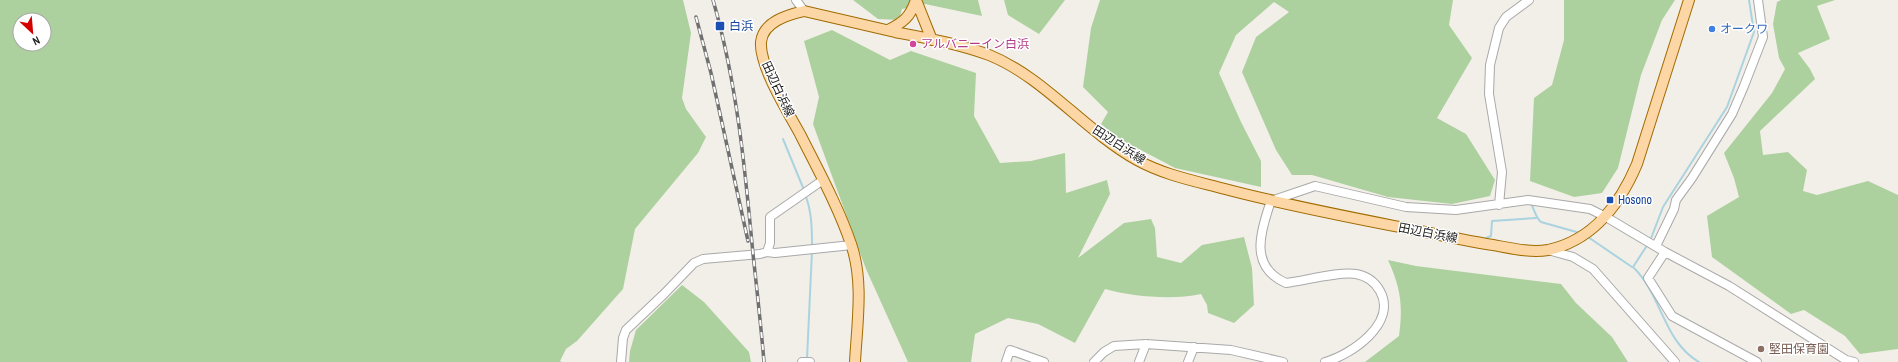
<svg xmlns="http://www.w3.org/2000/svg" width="1898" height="362" font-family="'Archivo Narrow','Noto Sans JP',sans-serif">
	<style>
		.forest { fill: #add19e; fill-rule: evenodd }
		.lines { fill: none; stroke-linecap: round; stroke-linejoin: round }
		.stream { stroke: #aad3df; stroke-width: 2 }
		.minor-casing { stroke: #a9a9a9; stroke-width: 10 }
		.major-casing { stroke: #a06b00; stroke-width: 12 }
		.minor { stroke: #fff; stroke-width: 8 }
		.major { stroke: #fcd6a4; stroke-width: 10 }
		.rail-casing { stroke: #707070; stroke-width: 3.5 }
		.rail { stroke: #fff; stroke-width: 2; stroke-dasharray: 6; stroke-linecap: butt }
		.transit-dot { fill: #1a4fb4; stroke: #fff; stroke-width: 1.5 }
		.shop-dot { fill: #3f7fe0; stroke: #fff; stroke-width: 1.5 }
		.hotel-dot { fill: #d1479c; stroke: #fff; stroke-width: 1.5 }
		.education-dot { fill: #8d6e63; stroke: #fff; stroke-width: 1.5 }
		.labels { text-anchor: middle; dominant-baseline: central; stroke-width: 3; stroke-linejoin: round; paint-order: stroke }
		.transit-label { font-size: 12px; fill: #164399; stroke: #fff; text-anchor: start }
		.shop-label { font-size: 12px; fill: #366cbe; stroke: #fff; text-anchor: start }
		.hotel-label { font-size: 12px; fill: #b23c85; stroke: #fff; text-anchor: start }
		.street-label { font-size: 12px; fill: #222; stroke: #fff }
		.education-label { font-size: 12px; fill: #785e54; stroke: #fff; text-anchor: start }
	</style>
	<rect width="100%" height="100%" fill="#f2efe9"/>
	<!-- forest -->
	<path class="forest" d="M0,0h683l8,33 -9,65 4,11 20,28 -8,16 -63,76 -12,60 -46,52 -11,8 -6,12 2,1h-562zM20,20h24v24h-24z
		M853,0h125l4,16 -57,-12 -23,5 -3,11 -21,-1z
		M1004,0h61l-26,34 -31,-19z
		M1100,0h353l-4,25 23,33 -35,60 29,16 29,46 -5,16 -38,8 -64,-7 -76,-22h-20l-16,-25 -34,-78 14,-35 33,-25 -15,-10 -38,33 -17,38 22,49 20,39v26l-86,-19 -57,-30 -17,-14 7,-12 -25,-25 8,-59z
		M1564,0h111l-13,20 -21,55 -23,93 -16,25 -28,4 -44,-16 4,-83 18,-13 12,-45z
		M1781,0h54l-18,6 13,33 -32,14 12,16 5,10 -55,52 3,24 25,-3 19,18 -4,21 14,4 51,-14 30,14v154l-38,5 -15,-18 -41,-26 -13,4 -79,-57 -5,-41 32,-19 -5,-19 -10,-25 48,-60 13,-24 -6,-11 -6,-34 4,-22z
		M832,30l58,30 21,-9 65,22 -2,43 26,47 31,-2 34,-8 1,40 41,-13 3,14 -32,64 46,-35 27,-4 4,9 2,29 24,6 21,-18 42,-8 8,31 2,37 -20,18 -26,-10 -1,-8 -6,-11c-28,6 -68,3 -96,-5l-30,54 -37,-19 -30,-6 -33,16 -4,28h-63l-42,-93 -53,-145 6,-27 -15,-56z
		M1388,260l28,6 145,18 15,19 36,34 16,25h-263l34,-26c4,-31 2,-47 -11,-76z
		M682,285l22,17 45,50 2,10h-122l1,-11 6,-21z"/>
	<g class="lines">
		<!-- stream -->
		<path class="stream" d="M783,139l21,51
			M805,194c7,18 7,35 7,53
			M1531,204c4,6 4,13 10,18l39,11
			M1588,237l44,30
			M1486,238l5,-2 1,-15 44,-3
			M1650,241l13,-34 64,-100 27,-75 -5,-32
			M1648,244l-15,23c29,28 30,74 66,95
			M807,359l5,-108"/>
		<defs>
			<path id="minor" d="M796,0l8,11
				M1499,205l3,-33 -13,-78 1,-29 9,-37 7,-11 23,-17
				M1656,246l18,-37 2,-9 16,-22 40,-64 12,-28 19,-49 -5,-37
				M1548,250l25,7 20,12 82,93
				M767,252l8,1 77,-8
				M1665,252l-17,26 24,38 85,46
				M621,362l2,-24 3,-8 38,-36 30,-31 9,-4 57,-5 7,-2 3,-9v-26l53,-37
				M802,362h8
				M1006,362l4,-12 34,12
				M1094,362l10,-10 10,-6 32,-2 85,6 52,12
				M1139,362l7,-18
				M1188,362l6,-15
				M1325,362c26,-7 73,-39 55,-71 -5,-9 -13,-15 -24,-17 -16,-3 -52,7 -70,9 -37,-16 -26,-51 -15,-82l44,-15 91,21 50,3 72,-10 62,9 16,8 59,35 64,34 117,74 8,2"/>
			<path id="major" d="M916,0l16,40
				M888,30c16,-8 22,-13 28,-30
				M855,362c2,-38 9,-81 -4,-118 -13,-38 -33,-74 -51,-110 -12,-22 -41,-68 -39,-92 2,-20 26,-27 43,-31 31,7 61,14 91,21 31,6 65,12 94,23 55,22 96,76 148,105 27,15 58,21 88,29 64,17 129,29 195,42 24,5 48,10 73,14 17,3 37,8 55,5 46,-10 72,-46 89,-86l52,-164"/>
		</defs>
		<!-- minor casing -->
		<use href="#minor" class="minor-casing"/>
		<!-- major casing -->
		<use href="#major" class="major-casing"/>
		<!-- minor -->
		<use href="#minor" class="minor"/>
		<!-- major -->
		<use href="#major" class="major"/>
		<defs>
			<path id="rail" d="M713,0c24,83 32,168 40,254 4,36 8,72 11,108
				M696,17l15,56 37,168"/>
		</defs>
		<!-- rail casing -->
		<use href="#rail" class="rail-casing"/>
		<!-- rail -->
		<use href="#rail" class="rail"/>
	</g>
	<!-- markers -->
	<g class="transit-dot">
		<rect x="715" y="21" width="10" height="10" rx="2"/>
		<rect x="1606" y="196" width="8" height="8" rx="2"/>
	</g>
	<circle class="shop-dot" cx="1712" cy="29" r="4"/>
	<circle class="hotel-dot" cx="913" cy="44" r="4"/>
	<circle class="education-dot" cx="1761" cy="349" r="4"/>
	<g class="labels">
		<!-- transit labels -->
		<g class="transit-label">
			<text x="729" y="26">白浜</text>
			<text x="1618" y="200">Hosono</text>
		</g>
		<!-- shop labels -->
		<g class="shop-label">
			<text x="1720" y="29">オークワ</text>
		</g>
		<!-- hotel labels -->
		<g class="hotel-label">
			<text x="921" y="44">アルバニーイン白浜</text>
		</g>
		<!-- street labels -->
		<g class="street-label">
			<text transform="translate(778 89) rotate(65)">田辺白浜線</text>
			<text transform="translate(1119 145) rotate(33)">田辺白浜線</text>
			<text transform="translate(1428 233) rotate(11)">田辺白浜線</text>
		</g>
		<!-- education labels -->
		<g class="education-label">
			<text x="1769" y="349">堅田保育園</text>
		</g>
	</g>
	<!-- north arrow -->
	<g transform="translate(32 32) rotate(154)"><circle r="19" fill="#ffffff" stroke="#a7a7a7"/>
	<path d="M0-3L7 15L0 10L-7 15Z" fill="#d40000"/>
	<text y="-6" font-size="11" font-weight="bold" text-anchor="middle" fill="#222222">N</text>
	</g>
</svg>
